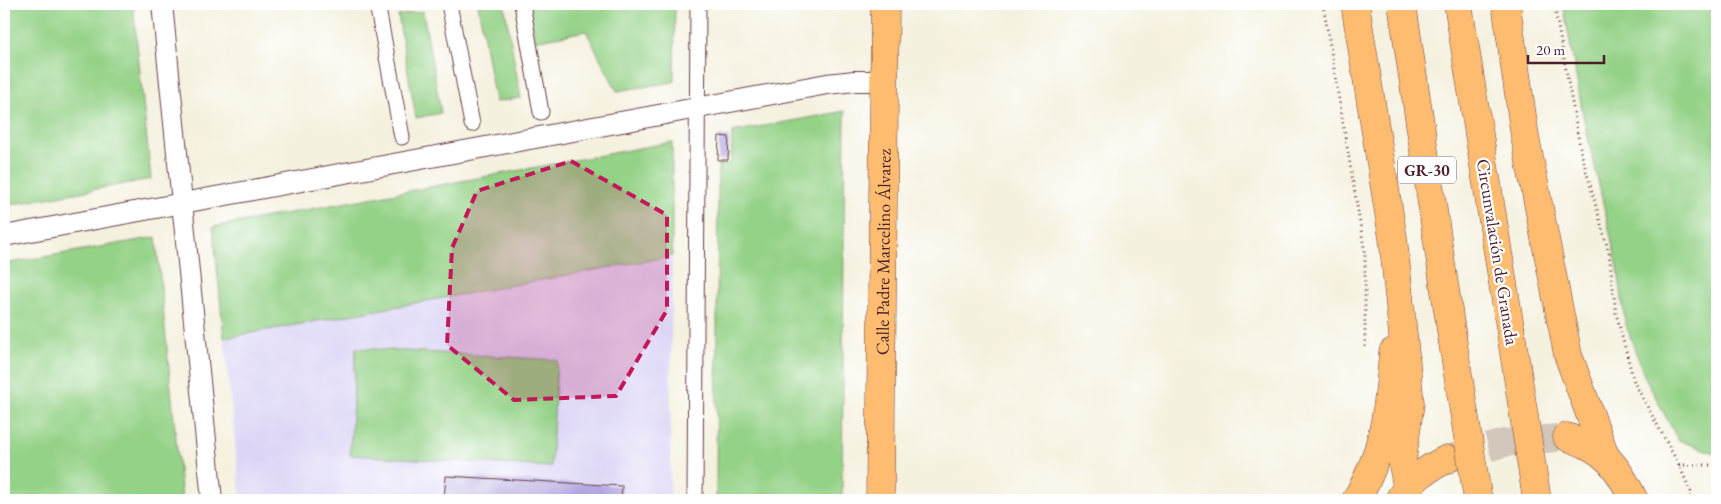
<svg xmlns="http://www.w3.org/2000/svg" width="1721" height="504" font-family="'EB Garamond',serif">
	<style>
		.built { fill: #dcd5f6 }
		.green { fill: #94d287; stroke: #6f7859 }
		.building { fill: #aa9edd }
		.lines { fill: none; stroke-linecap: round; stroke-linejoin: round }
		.primary-tunnel { stroke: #d3c7bb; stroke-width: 28; stroke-dasharray: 28 14; stroke-linecap: butt }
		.pedestrian-casing { stroke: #643e46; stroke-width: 17 }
		.minor-casing { stroke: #643e46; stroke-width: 22 }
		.primary-casing { stroke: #643e46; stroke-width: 29 }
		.motorway-casing { stroke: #643e46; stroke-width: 29 }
		.path { stroke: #643e46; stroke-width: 3; stroke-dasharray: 1 4; stroke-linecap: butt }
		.pedestrian { stroke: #fff; stroke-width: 15 }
		.minor { stroke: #fff; stroke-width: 20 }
		.primary { stroke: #fdbc6f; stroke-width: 28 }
		.motorway { stroke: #fdbc6f; stroke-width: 28 }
		.motorway-bridge-casing { stroke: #643e46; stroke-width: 29; stroke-linecap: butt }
		.motorway-bridge { stroke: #fdbc6f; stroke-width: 28 }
		.marked { fill: #c2185b; fill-opacity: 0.2; stroke: #c2185b; stroke-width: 4; stroke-dasharray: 10 6; stroke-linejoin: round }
		.labels { text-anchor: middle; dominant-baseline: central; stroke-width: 4.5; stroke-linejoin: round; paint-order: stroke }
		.shield { fill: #fff; stroke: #80626b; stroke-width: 1 }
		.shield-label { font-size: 16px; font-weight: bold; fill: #4a1f2b }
		.street-label { font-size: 18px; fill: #4a1f2b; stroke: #fff }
	</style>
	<rect width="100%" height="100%" fill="#fff"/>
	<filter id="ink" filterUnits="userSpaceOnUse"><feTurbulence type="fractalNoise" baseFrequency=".02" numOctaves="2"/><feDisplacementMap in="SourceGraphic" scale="10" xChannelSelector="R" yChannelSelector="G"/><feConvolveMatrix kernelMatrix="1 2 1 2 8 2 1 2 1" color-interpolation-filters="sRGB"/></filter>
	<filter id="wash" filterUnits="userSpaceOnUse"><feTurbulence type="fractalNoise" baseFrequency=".0096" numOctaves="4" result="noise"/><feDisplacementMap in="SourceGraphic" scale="20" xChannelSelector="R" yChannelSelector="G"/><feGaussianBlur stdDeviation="1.12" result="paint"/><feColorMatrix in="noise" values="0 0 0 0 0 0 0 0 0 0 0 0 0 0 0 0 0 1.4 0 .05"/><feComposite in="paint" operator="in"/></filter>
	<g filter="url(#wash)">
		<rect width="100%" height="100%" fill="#f5f1df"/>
		<!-- built -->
		<path class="built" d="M672,256l-2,244h-429l-17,-162z"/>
		<!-- green -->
		<path class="green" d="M4,4h129l18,175 -147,27z
			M478,4h26l17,94 -26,4z
			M528,4h147l-1,78 -57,9 -31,-60 -51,10z
			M1563,4h154v450l-39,-14 -35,-67 -18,-51 -7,-54 -34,-148z
			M423,11l18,102 -25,5 -18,-102z
			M845,111l-3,389h-126l2,-335 13,-2 1,-31z
			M672,142v114l-448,82 -11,-111z
			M156,237l26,263h-178v-236z
			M356,348l201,12 -6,107 -201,-12z"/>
		<g id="blocks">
			<!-- building -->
			<path class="building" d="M719,136l10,1 -1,23h-10z
				M446,476l176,10 -1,14h-177z"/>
		</g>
	</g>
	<g filter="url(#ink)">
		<use href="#blocks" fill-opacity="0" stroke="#643e46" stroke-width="1"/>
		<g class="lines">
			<!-- primary-tunnel -->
			<path class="primary-tunnel" d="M1448,459l56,-16 63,-6"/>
			<defs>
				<path id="pedestrian" d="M377,4l25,133
					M449,4l23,120
					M522,4l19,108
					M695,500l3,-496"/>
				<path id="minor" d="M162,4l50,496
					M4,236l823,-152 28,-3h29"/>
				<g id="primary">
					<path d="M1567,437c38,12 50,28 67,63"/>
					<path id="s1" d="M880,500l5,-496"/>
					<path d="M1399,500c12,-21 26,-30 48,-41"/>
				</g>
				<path id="motorway" d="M1355,4l38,234 17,165 -8,57 5,26
					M1402,4l50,333
					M1458,4l52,323
					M1506,4l19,133 43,218 37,100
					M1356,500c28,-46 33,-95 37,-148"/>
			</defs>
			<!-- pedestrian casing -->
			<use href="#pedestrian" class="pedestrian-casing"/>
			<!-- minor casing -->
			<use href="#minor" class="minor-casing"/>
			<!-- primary casing -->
			<use href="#primary" class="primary-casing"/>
			<!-- motorway casing -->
			<use href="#motorway" class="motorway-casing"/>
			<!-- path -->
			<path class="path" d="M1323,4l42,249v97
				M1554,4l27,148 28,101 7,60 18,69 45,83 12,27 -1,8
				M1679,465h38"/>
			<!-- pedestrian -->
			<use href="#pedestrian" class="pedestrian"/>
			<!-- minor -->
			<use href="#minor" class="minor"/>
			<!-- primary -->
			<use href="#primary" class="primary"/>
			<!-- motorway -->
			<use href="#motorway" class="motorway"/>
			<defs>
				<path id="motorway-bridge" d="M1510,327l27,173
					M1452,337l26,163"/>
			</defs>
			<!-- motorway-bridge casing -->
			<use href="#motorway-bridge" class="motorway-bridge-casing"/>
			<!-- motorway-bridge -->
			<use href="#motorway-bridge" class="motorway-bridge"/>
		</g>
	</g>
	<!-- marked area -->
	<path class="marked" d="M571,161l96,54v95l-51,86 -102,4 -67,-55 5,-97 25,-57z"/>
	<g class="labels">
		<!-- shield labels -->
		<rect class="shield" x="1398" y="156.5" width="58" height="27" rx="4"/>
		<g class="shield-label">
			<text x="1427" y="170">GR-30</text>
		</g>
		<!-- street labels -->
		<g class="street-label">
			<text stroke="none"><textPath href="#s1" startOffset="248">Calle Padre Marcelino Álvarez</textPath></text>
			<text transform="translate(1498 252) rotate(81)">Circunvalación de Granada</text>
		</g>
	</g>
	<!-- margin -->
	<rect width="1721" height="504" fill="none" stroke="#fff" stroke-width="20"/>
	<!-- scale -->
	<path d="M1528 55v8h76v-8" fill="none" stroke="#4a1f2b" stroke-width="2.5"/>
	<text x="1536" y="55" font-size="15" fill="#4a1f2b" stroke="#ffffff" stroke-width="4" paint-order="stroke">20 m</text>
</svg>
